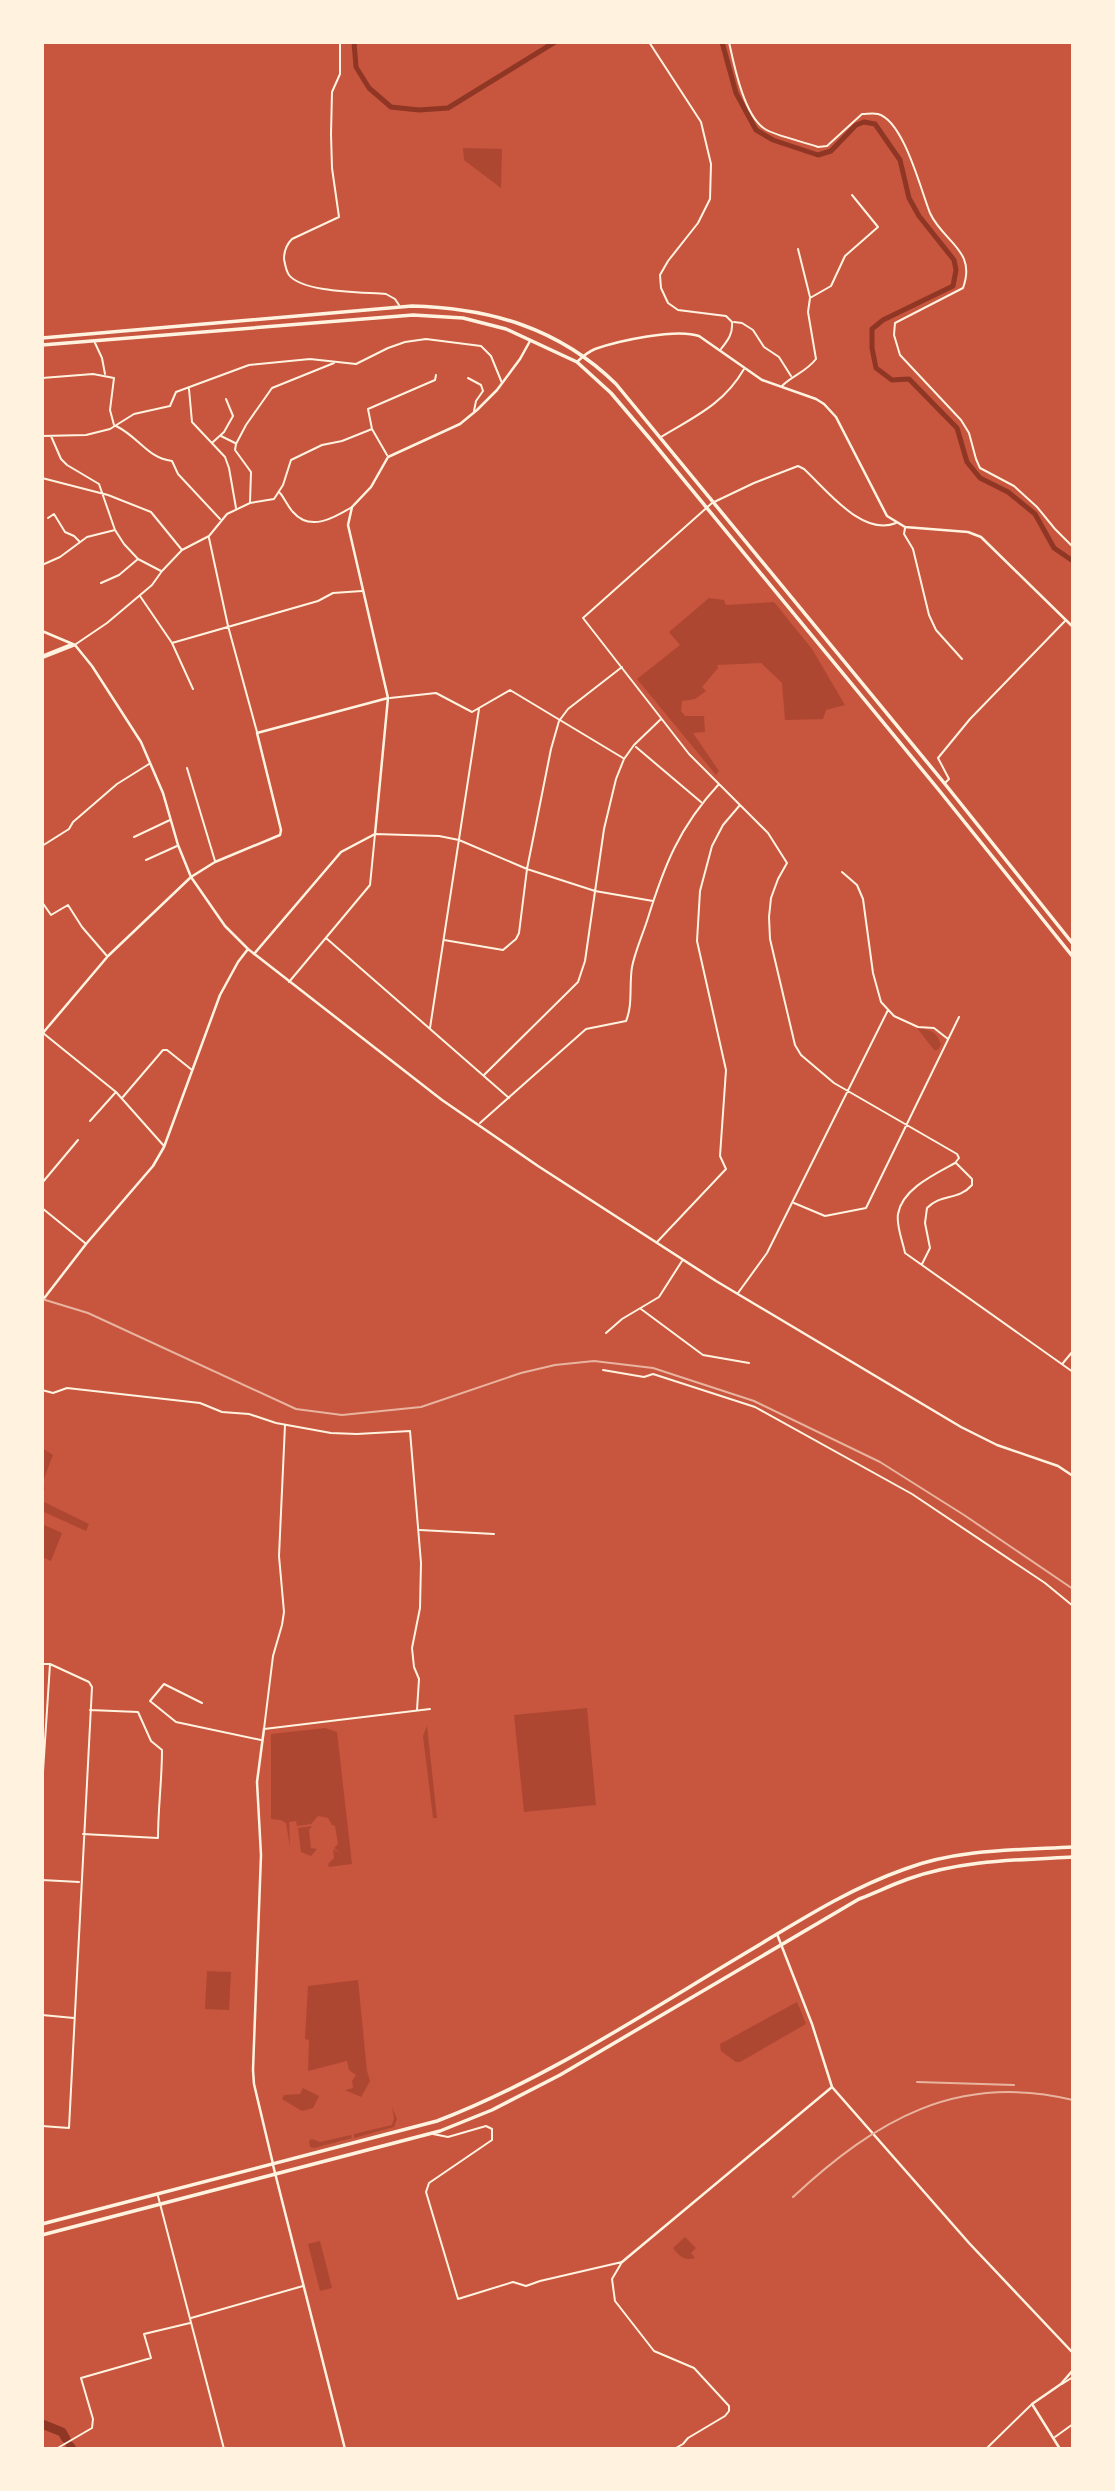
<svg xmlns="http://www.w3.org/2000/svg" width="1115" height="2491" font-family="'PT Sans Narrow',sans-serif">
	<style>
		.green { fill: #ae4732 }
		.lines { fill: none; stroke-linecap: round; stroke-linejoin: round }
		.canal { stroke: #8f3625; stroke-width: 5 }
		.river { stroke: #8f3625; stroke-width: 9 }
		.minor { stroke: #fff3e0; stroke-width: 2 }
		.tertiary { stroke: #fff3e0; stroke-width: 2.5 }
		.secondary { stroke: #fff3e0; stroke-width: 2.5 }
		.primary { stroke: #fff3e0; stroke-width: 3.5 }
		.trunk { stroke: #fff3e0; stroke-width: 3.5 }
		.rail { stroke: #e9b49f; stroke-width: 2 }
	</style>
	<rect width="100%" height="100%" fill="#c8553d"/>
	<!-- green -->
	<path class="green" d="M463,148l39,1 -1,39 -37,-28z
		M709,598l15,2 2,5 48,-3 38,47 33,56 -19,5 -3,9 -38,1 -3,-37 -21,-20 -44,2 1,3 -16,19 4,4 -11,8 -13,2 -1,10 4,5h19l1,16 -12,1 26,38 -3,4 -79,-96 43,-34 -11,-13z
		M917,1028c14,2 19,3 24,16l-3,6h-4z
		M42,1448l11,7 -11,29 3,4 -3,8z
		M42,1501l47,23 -3,7 -44,-20z
		M42,1524l20,9 -11,28 -9,-4z
		M587,1708l9,97 -72,7 -10,-97z
		M427,1726l10,92h-4l-10,-82z
		M325,1728l12,4 15,132 -23,3 -1,-3 6,-6 -1,-9 8,5 -7,-6 4,-4 -3,-18 -3,-1 -4,-7 -10,-2 -7,8 -14,2 -1,-5 -7,1 1,24 -4,-23 -5,-3 -10,-1v-85z
		M312,1826l-3,4 2,18 6,1 -6,7 -10,-4 -3,-24z
		M207,1971l24,1 -2,38 -24,-1z
		M358,1980l9,91 3,10 -9,16 -16,-7 8,-2 -1,-7 4,-6 -7,-5 -2,-9 -39,10 1,-31 -4,-1 3,-53z
		M797,2002l9,22 -66,38h-4l-15,-11 -1,-7z
		M303,2088l16,8 -6,12 -11,3 -20,-12 2,-4 16,-1z
		M392,2107l5,12 -3,8 -40,11v-4l38,-9 2,-7z
		M351,2135l1,3 -38,10 -4,-1 -1,-6 3,-2 8,3z
		M685,2237l11,11 -5,5 4,5c-11,3 -15,-1 -22,-10z
		M320,2241l12,47 -12,3 -12,-47z"/>
	<g class="lines">
		<!-- canal -->
		<path class="canal" d="M354,42l2,25 13,21 22,19 28,3 29,-2 107,-66
			M722,42l14,51 20,37 17,10 45,15 13,-4 25,-26 8,-3 11,2 25,36 9,38 10,18 35,44 2,10 -3,16 -70,34 -11,9v19l4,20 16,12 17,-1 48,49 10,34 13,16 28,14 27,22 19,34 19,13"/>
		<!-- river -->
		<path class="river" d="M42,2424l20,8 4,7
			M70,2446l2,3"/>
		<!-- minor -->
		<path class="minor" d="M340,42v32l-8,18 -1,42 1,34 7,49 -47,22c-6,6 -8,12 -8,20 1,5 2,12 5,16 14,18 75,17 97,19l9,5 4,6
			M649,42l52,80 10,42 -1,35 -12,24 -30,38 -8,14 1,13 7,15 10,7 48,6 6,6c1,12 -4,18 -11,27
			M729,42c5,23 15,74 36,87 11,7 40,13 53,18l9,-1 35,-32c5,0 11,-1 16,0 26,7 43,77 52,99 13,29 47,37 33,75l-68,35 -1,12 6,20 61,65 8,13 7,26 4,9 34,18 23,21 18,22 18,18
			M798,249l12,48
			M734,322l8,1 11,7 11,17 15,10 12,19
			M95,343l7,15 3,16
			M42,378l51,-4 21,4 -4,32 4,15
			M468,378l13,7 2,6 -7,10 -2,10
			M782,386c11,-11 24,-14 34,-27l-8,-47 2,-14 21,-12 14,-30 33,-29 -26,-32
			M189,389l3,33 33,35 4,11 7,40
			M116,426c23,11 31,32 56,35l6,13 42,45
			M42,436l44,-1 24,-6 24,-15 36,-8 6,-14 73,-27 61,-6 46,5 32,-16 17,-6 21,-3 55,7 10,10 11,27
			M51,436l10,23 6,6 32,19 16,46 9,14 14,15 23,12
			M221,436l14,7
			M661,437c33,-20 63,-33 83,-68
			M213,442l11,-10 9,-16 -7,-17
			M387,455l-15,-26 -4,-20 67,-29 1,-5
			M42,478l66,17 43,17 31,38
			M280,493c5,6 8,14 13,19 17,20 41,6 59,-5
			M250,502l1,-30 -16,-22 1,-6 10,-19 26,-37 62,-25
			M48,518l6,-4 11,18 9,4 5,5
			M896,523c-34,14 -70,-34 -92,-54l-6,-3 -44,17 -42,20 -129,115 106,136 79,79 19,30 -9,16 -7,19 -2,19 1,22 25,106 6,10 33,28 123,71 2,4 -4,5c-20,11 -53,26 -57,51 -2,12 5,28 7,39l168,119
			M905,528l-1,6 9,15 16,66 7,15 26,29
			M209,538l19,88 29,106
			M42,565l18,-8 27,-20 28,-7
			M101,583l18,-8 19,-16
			M140,596l32,47 21,46
			M172,643l146,-42 15,-8 29,-2
			M76,644l31,-21 45,-38 10,-14 20,-21 27,-14 18,-22 23,-11 24,-4 9,-14 8,-25 31,-15 20,-4 30,-12
			M390,698l46,-5 36,19 38,-22 113,68
			M636,747l65,55
			M187,768l28,93
			M946,782l3,-3 -11,-21 32,-39 95,-98
			M134,837l36,-17
			M42,846l27,-17 4,-7 44,-38 32,-20
			M146,860l31,-14
			M842,872l15,13 6,14 10,74 8,29 13,14 24,11 16,1 14,11
			M42,902l9,13 17,-10 14,22 25,29
			M326,938l183,160
			M444,940l59,10 13,-11 3,-6 8,-64 24,-120 8,-28 9,-12 54,-42
			M289,982l81,-97 5,-51 64,2 20,4 68,29 68,22 58,10
			M430,1028l49,-319
			M43,1033l73,59 48,54
			M484,1075l94,-93 7,-21 19,-132 12,-50 8,-20 10,-14 27,-26
			M122,1098l41,-48h4l25,20
			M90,1121l25,-28
			M480,1123l106,-94 40,-8c7,-16 3,-36 6,-54 3,-15 10,-31 15,-46 17,-55 32,-94 72,-137
			M42,1183l36,-43
			M794,1203l31,13 41,-8 93,-191
			M42,1208l43,35
			M657,1242l69,-73 -6,-13 6,-86 -29,-129 3,-50 12,-45 11,-21 17,-20
			M922,1264l8,-16 -5,-25 2,-15c15,-15 31,-7 45,-23v-6l-16,-16
			M738,1293l29,-40 121,-243
			M641,1309l62,46 46,8
			M606,1333l16,-14 37,-22 23,-36
			M1063,1363l10,-12
			M603,1370l41,7 9,-3 102,33 157,87 133,89 28,23
			M42,1390l11,3 14,-5 133,15 22,9 27,2 27,9 55,10 26,1 53,-3 11,132 -1,45 -8,40 2,19 5,12 -2,31
			M285,1425l-6,131 5,56 -2,13 -9,31 -9,73 166,-20
			M420,1530l74,4
			M42,1664h8l-8,123
			M202,1703l-38,-19 -14,17 26,21 85,18
			M83,1834l75,4c0,-30 4,-58 4,-88l-11,-9 -13,-29 -48,-2
			M42,1880l37,2
			M42,2015l32,3
			M42,2126l27,2 23,-441 -3,-5 -39,-18
			M433,2134l15,3 38,-11 6,3v11l-63,43 -3,9 32,107 55,-17 13,4 14,-5 82,-19 -10,17 3,22 39,50 40,17 35,38v5l-4,5 -37,22 -5,6 -9,5
			M158,2196l66,253
			M191,2318l112,-32
			M1062,2384l11,-7
			M1055,2437l18,-13
			M56,2449l36,-21 1,-9 -12,-41 70,-20 -7,-24 46,-11
			M986,2449l45,-44"/>
		<!-- tertiary -->
		<path class="tertiary" d="M577,362c5,-5 11,-10 18,-13 23,-8 81,-21 104,-13l63,44 54,19 8,5 12,13 51,99 18,11 63,5 13,5 92,90
			M42,656l30,-12
			M42,658l33,-13
			M254,954l87,-102 34,-18 13,-136 -40,-173 4,-18 19,-20 17,-30 72,-33 17,-14 20,-20 23,-31 10,-18
			M42,1034l66,-78 83,-79 24,-15 65,-27 1,-5 -24,-97 131,-35
			M264,1729l-7,53 4,73 -8,215 1,14 19,80
			M777,1934l35,90 20,63 137,156 104,110
			M622,2262l210,-175
			M1060,2449l-28,-45 29,-20 12,-14"/>
		<!-- secondary -->
		<path class="secondary" d="M42,631l33,14 17,21 49,76 22,51 15,52 13,32 34,49 23,23 194,151 96,66 178,115 245,146 36,18 61,21 15,10
			M42,1301l44,-57 67,-78 11,-19 56,-152 18,-33 10,-13
			M273,2165l72,284"/>
		<!-- primary -->
		<path class="primary" d="M42,338l370,-32c78,2 147,22 204,78l329,400 128,160
			M42,345l371,-30 50,3 43,11 71,33 34,31 40,47 287,349 135,168"/>
		<!-- trunk -->
		<path class="trunk" d="M42,2224l395,-103c112,-43 214,-112 317,-173 48,-29 97,-60 151,-79 53,-20 112,-19 168,-22
			M42,2235l398,-104 52,-21 68,-35 299,-176c16,-6 32,-14 49,-20 53,-19 110,-19 165,-22"/>
		<!-- rail -->
		<path class="rail" d="M42,1299l46,14 208,96 46,6 79,-8 100,-34 34,-8 39,-4 59,7 101,33 126,61 84,53 109,74
			M917,2082l97,3
			M793,2197c83,-77 164,-125 280,-97"/>
	</g>
	<!-- border -->
	<rect width="1115" height="2491" fill="none" stroke="#fff3e0" stroke-width="88"/>
</svg>
